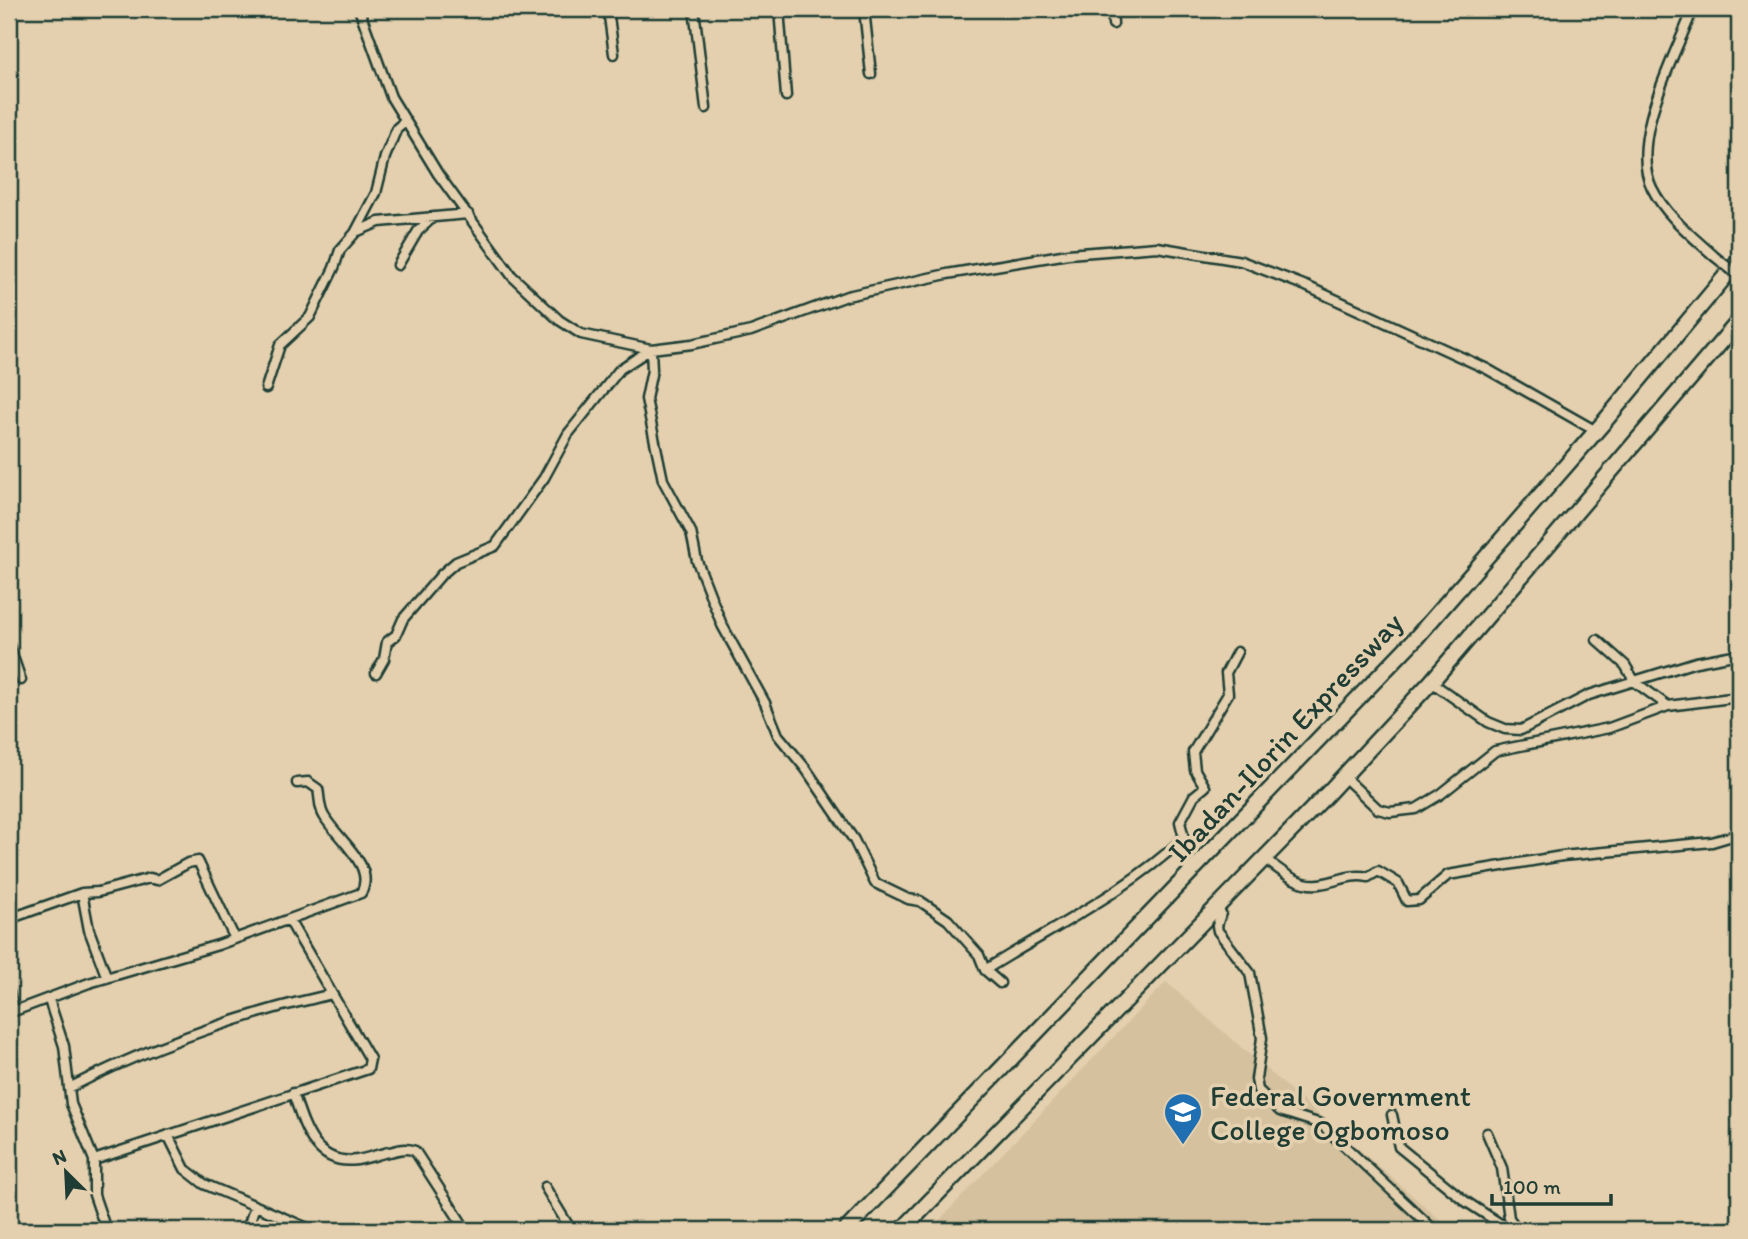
<svg xmlns="http://www.w3.org/2000/svg" width="1748" height="1239" font-family="Itim,sans-serif">
	<style>
		.built { fill: #d5c19e }
		.lines { fill: none; stroke-linecap: round; stroke-linejoin: round }
		.street-casing { stroke: #1f3d34; stroke-width: 13 }
		.highway-casing { stroke: #1f3d34; stroke-width: 19 }
		.street { stroke: #e4d0ae; stroke-width: 8 }
		.highway { stroke: #e4d0ae; stroke-width: 14 }
		.street-bridge-casing { stroke: #1f3d34; stroke-width: 13; stroke-linecap: butt }
		.street-bridge { stroke: #e4d0ae; stroke-width: 8 }
		.labels { text-anchor: middle; dominant-baseline: central; stroke-width: 7; stroke-linejoin: round; paint-order: stroke }
		.street-label { font-size: 30px; fill: #1f3d34; stroke: #e4d0ae }
		.poi-label { font-size: 30px; fill: #1f3d34; stroke: #e4d0ae; text-anchor: start }
	</style>
	<rect width="100%" height="100%" fill="#e4d0ae"/>
	<filter id="ink" filterUnits="userSpaceOnUse"><feTurbulence type="fractalNoise" baseFrequency=".0143" numOctaves="2"/><feDisplacementMap in="SourceGraphic" scale="14" xChannelSelector="R" yChannelSelector="G"/><feConvolveMatrix kernelMatrix="1 2 1 2 8 2 1 2 1" color-interpolation-filters="sRGB"/></filter>
	<g filter="url(#ink)">
		<!-- built -->
		<path class="built" d="M1166,982l286,248h-522z"/>
		<g class="lines">
			<defs>
				<path id="street" d="M359,9l32,88 47,77 74,102 47,44 22,14 70,15 41,-5 59,-13 96,-35 100,-22 121,-20 89,-7 84,14 65,25 181,83 109,62
					M608,9l6,45
					M694,9l12,99
					M779,9l7,87
					M864,9l7,65
					M1112,9l1,15
					M1693,9c-18,47 -65,131 -41,179 14,28 39,47 62,68
					M358,231l21,-9 89,-8
					M398,265l20,-34 13,-12
					M651,349l1,21 -6,29 17,81 28,52 6,29 25,64 43,78 13,32 28,34 48,71 21,43 33,16 12,2 28,19 31,35 6,15 15,13
					M266,388l14,-43 30,-28 24,-49 6,-18 15,-17 21,-40 9,-36 12,-29 7,-6
					M1597,640l28,25 10,17 33,24
					M9,645l12,35
					M376,673l8,-14 3,-17 9,-7 7,-16 38,-44 15,-13 39,-16 49,-68 24,-44 52,-65 31,-20
					M1431,682l57,40 17,7 16,1 68,-35 107,-33 43,-8
					M1343,776l35,33 12,3 26,-3 25,-15 54,-43 114,-23 59,-22 71,-9
					M1264,858c16,12 34,29 55,26 17,-2 32,-11 49,-7l10,-6 20,12 9,18 12,-1 29,-25 114,-19 150,-14 27,-8
					M82,893l16,-1 52,-14 7,2 31,-17 10,-2 37,78
					M1216,908l5,5 -4,13 1,5 32,42 12,65 -6,41 2,11 22,21 41,13 113,106
					M9,922l8,-6 65,-23 7,37 18,48
					M985,970c67,-42 141,-78 199,-132l-4,-16 14,-26 11,-9 -10,-17 -2,-18 35,-58 -2,-21 11,-21
					M9,992l5,18
					M49,1000l15,46 7,58 23,56v35l12,35
					M9,1013l80,-30 129,-38 143,-52c16,-27 -25,-55 -37,-77 -5,-8 -4,-18 -6,-27l-10,-7 -11,1
					M69,1088c66,-34 139,-61 210,-81 18,-5 35,-8 52,-13
					M293,1093c11,32 21,73 64,67 11,-2 22,-6 32,-8 10,-2 17,-5 26,-1l51,79
					M1392,1115l7,32 66,54 34,22 19,7
					M1487,1133l15,35 7,50 8,11
					M168,1135l17,34 19,15 108,46
					M94,1160l274,-91 2,-10 -81,-139
					M545,1187l26,43
					M247,1230l8,-24"/>
				<path id="highway" d="M846,1230l569,-591 189,-217 135,-162
					M902,1230l426,-437 103,-111 308,-361"/>
			</defs>
			<!-- street casing -->
			<use href="#street" class="street-casing"/>
			<!-- highway casing -->
			<use href="#highway" class="highway-casing"/>
			<!-- street -->
			<use href="#street" class="street"/>
			<!-- highway -->
			<use href="#highway" class="highway"/>
			<defs>
				<path id="street-bridge" d="M1714,256l25,20"/>
			</defs>
			<!-- street-bridge casing -->
			<use href="#street-bridge" class="street-bridge-casing"/>
			<!-- street-bridge -->
			<use href="#street-bridge" class="street-bridge"/>
		</g>
	</g>
	<!-- icons -->
	<defs>
		<symbol id="university-pin" viewBox="-11 -11 22 30"><path d="M0 17L-7.5 6A9.5 9.5 0 1 1 7.5 6Z" fill="#1f6fb2" stroke="#e4d0ae"/><path d="M0-5L7-2L0 1L-7-2ZM-4 1L0 2.5L4 1V4Q0 6-4 4Z" fill="#fff"/></symbol>
	</defs>
	<g fill-rule="evenodd">
		<use href="#university-pin" x="1161" y="1090" width="44" height="60"/>
	</g>
	<g class="labels">
		<!-- street labels -->
		<g class="street-label">
			<text transform="translate(1285 737) rotate(-47)">Ibadan-Ilorin Expressway</text>
		</g>
		<!-- poi labels -->
		<g class="poi-label">
			<text x="1210" y="1095">Federal Government<tspan x="1210" dy="34">College Ogbomoso</tspan></text>
		</g>
	</g>
	<!-- margin -->
	<rect width="1748" height="1239" fill="none" stroke="#e4d0ae" stroke-width="35"/>
	<rect x="18" y="18" width="1713" height="1204" fill="none" stroke="#1f3d34" stroke-width="2.5" filter="url(#ink)"/>
	<!-- north arrow -->
	<g transform="translate(66 1172) rotate(336)" stroke="#e4d0ae" stroke-width="5" paint-order="stroke">
	<path d="M0-5L12 26L0 18L-12 26Z" fill="#1f3d34"/>
	<text y="-10" font-size="19" font-weight="bold" text-anchor="middle" fill="#1f3d34">N</text>
	</g>
	<!-- scale -->
	<path d="M1492 1194v10h119v-10" fill="none" stroke="#1f3d34" stroke-width="3.5"/>
	<text x="1503" y="1194" font-size="21" fill="#1f3d34" stroke="#e4d0ae" stroke-width="5" paint-order="stroke">100 m</text>
</svg>
